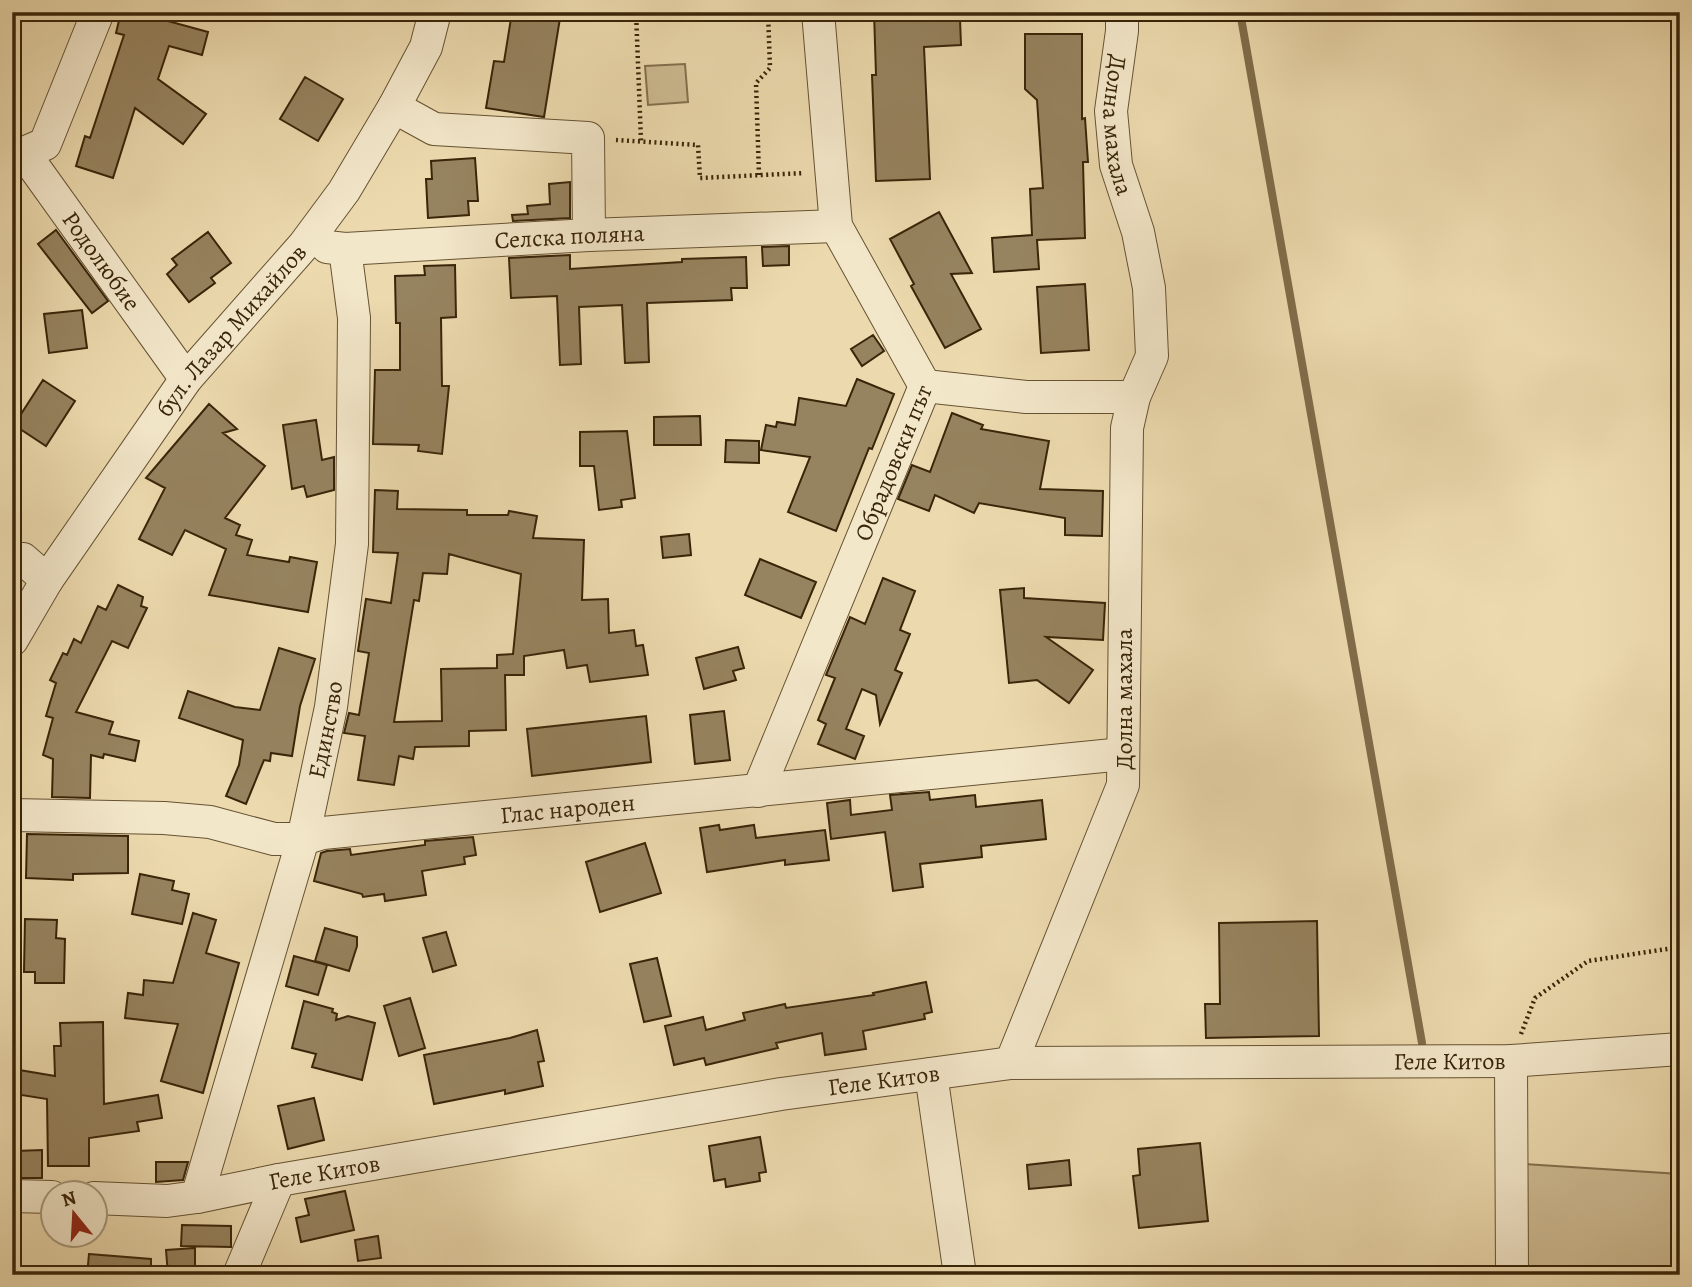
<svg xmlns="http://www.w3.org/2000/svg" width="1692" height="1287" font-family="Alegreya,serif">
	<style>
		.green { fill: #cebb92; stroke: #84704e; stroke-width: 2 }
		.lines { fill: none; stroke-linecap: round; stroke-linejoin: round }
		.stream { stroke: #806c4a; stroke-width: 8 }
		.building { fill: #96835f; stroke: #392509; stroke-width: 2; fill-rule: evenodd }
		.minor-casing { stroke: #665232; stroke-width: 34 }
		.path { stroke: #392509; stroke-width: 4.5; stroke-dasharray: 2 3.5; stroke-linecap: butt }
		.minor { stroke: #f3e7ca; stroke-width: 32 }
		.labels { text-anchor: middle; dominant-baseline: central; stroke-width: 6; stroke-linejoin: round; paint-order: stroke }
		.street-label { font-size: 24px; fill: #392509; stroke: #f3e7ca }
	</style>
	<rect width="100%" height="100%" fill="#ecdaae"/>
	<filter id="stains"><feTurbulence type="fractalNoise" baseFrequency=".00286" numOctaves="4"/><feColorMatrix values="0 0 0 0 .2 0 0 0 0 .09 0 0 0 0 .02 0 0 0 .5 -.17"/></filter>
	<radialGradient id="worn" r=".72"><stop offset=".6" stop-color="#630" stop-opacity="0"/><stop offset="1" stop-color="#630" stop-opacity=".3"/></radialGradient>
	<!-- green -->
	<path class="green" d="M685,64l3,38 -40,3 -3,-39z
		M1523,1164l157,10v101h-158z"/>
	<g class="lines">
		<!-- stream -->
		<path class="stream" d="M1240,12l182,1031"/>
	</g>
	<!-- building -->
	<path class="building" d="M121,12h14l73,20 -6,23 -33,-9 -11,33 48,35 -23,30 -48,-36 -22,70 -37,-12 9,-30 5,2 34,-103 -8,-2z
		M512,12h49l-17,105 -58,-9 8,-47 10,1z
		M874,12h50l1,9 35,-2 1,26 -37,2 6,132 -54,2 -4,-106h4z
		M1025,34h57v85l3,-1 3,44h-5l2,76 -48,2 2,29 -45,3 -2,-34 40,-3 -2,-46 13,-1 -6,-88 -12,-11z
		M305,77l38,22 -25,42 -38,-22z
		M475,158l3,43h-10l1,14 -41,3 -2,-39h6l-1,-18z
		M570,182v36l-57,3 -1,-6 16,-1 -1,-8 23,-2 -1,-20z
		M939,212l33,61 -21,1 30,55 -36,19 -34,-62 3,-2 -24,-45z
		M56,230l52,71 -16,12 -54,-69z
		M208,232l23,31 -20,15 4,5 -26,19 -22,-28 10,-9 -5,-6z
		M789,246v19l-26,1 -1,-19z
		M570,255v14l112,-7v-3l64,-2 1,31h-16l1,12 -85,3 2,59 -24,1 -3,-58 -43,2 2,57 -21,1 -3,-69 -46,2 -2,-40z
		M455,265l1,52 -15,1 1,68h7l-7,68 -24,-3 1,-6 -46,-1 2,-74h25v-47h-4l-1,-47 30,-1 -1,-9z
		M1085,284l4,66 -48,3 -4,-66z
		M82,310l5,38 -38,5 -5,-39z
		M873,335l11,16 -22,15 -11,-17z
		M857,379l37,15 -22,55 -3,-1 -33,83 -48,-19 22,-55 -49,-7 5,-25 10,2 1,-5 18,3 4,-27 47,8z
		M43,380l32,21 -29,45 -32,-21z
		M209,404l28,25 -14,4 42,33 -40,52 15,7 -4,10 16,5 -5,15 42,7 1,-5 27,5 -9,50 -99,-17 17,-46 -41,-19 -13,25 -33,-16 26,-51 -19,-10z
		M952,413l31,12 -2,4 68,12 -9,48 63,2 -1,45 -37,-1v-17l-86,-15 -5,10 -39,-18 -6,16 -31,-12 14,-34 18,7z
		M700,416l1,29h-47v-28z
		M316,420l6,40 12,-3v33l-27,7 -3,-11 -12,3 -9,-64z
		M627,431l8,67 -14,2 1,7 -23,3 -5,-44h-14v-34z
		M726,440l33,1v22l-34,-1z
		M375,490l23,1 -1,18 70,1v5h41l1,-4 28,5 -4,22 51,2 -2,60 26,-1 1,34 25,-3 2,16 7,-1 5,30 -58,7 -3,-17 -20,3 -3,-18 -40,6v19h-19l1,55 -37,1v15l-54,1 -2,12 -14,-3 -5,29 -36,-5 7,-44 -21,-3 5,-20 10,2 10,-62 -11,-2 8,-52 25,4 7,-50 -25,-1zM449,554l72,20 -8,80 -16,1v13l-56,1 1,52 -48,1 20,-122 5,1 4,-28 24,1z
		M689,534l2,21 -28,3 -2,-21z
		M760,559l56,23 -15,36 -56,-23z
		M883,578l32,13 -15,39 10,4 -15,36 7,3 -22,51 -4,-29 -14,-6 -16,40 18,7 -9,23 -37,-15 8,-20 -8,-4 17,-42 -9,-3 24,-58 15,7z
		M118,585l25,12 -2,9 6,2 -19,40 -16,-7 -36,71 37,10 -4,12 30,7 -4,20 -31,-7 -1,4 -12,-3 -1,43 -38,-1 1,-38 -10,-4 10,-37 -7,-2 10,-33 -6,-3 13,-27 4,2 7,-16 7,4 17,-37 8,4z
		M1024,588v10l81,5 -2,37 -57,-3 47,33 -24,33 -32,-23 -28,3 -9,-93z
		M738,647l6,21 -11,3 3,9 -32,9 -8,-31z
		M279,648l36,11 -15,47 -8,50 -21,-3 -1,8 -6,-1 -18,44 -20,-8 13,-31 4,-25 -64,-22 9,-27 47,16 25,3z
		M724,711l6,49 -35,4 -5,-49z
		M646,716l5,46 -119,14 -5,-47z
		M929,792l1,8 45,-5 1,12 66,-7 4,39 -65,7 1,11 -62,7 3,23 -30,4 -8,-59 -54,7 -4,-36 23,-3 1,15 41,-5 -2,-15z
		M719,825l1,5 34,-5 2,13 69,-8 4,30 -44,5v-5l-78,12 -7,-44z
		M27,834l101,2v37l-55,1v6l-47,-2z
		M473,837l3,18 -12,2 1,7 -43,7 4,24 -41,6 -1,-7 -21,3 -1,-3 -48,-13 7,-28 6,-2 23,-2 1,6 74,-10v-4z
		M645,843l16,50 -61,19 -14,-50z
		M140,874l34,7 -2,9 17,4 -7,30 -50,-10z
		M193,913l23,7 -10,33 33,10 -36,130 -42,-12 17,-57 -53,-6 3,-25 15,2 1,-15 29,3z
		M25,919l32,1 -1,18 9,1 -1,44h-29v-11h-11z
		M1317,921l2,115 -113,2 -1,-34h15l-1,-81z
		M325,928l32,9v9l-8,25 -34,-10z
		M446,932l10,33 -23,7 -10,-34z
		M294,956l33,9 -9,30 -32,-9z
		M657,958l14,58 -27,6 -14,-58z
		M926,982l6,30 -8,2 1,5 -62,12 3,18 -41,6 -3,-22 -46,10 2,5 -72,17 -2,-7 -30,7 -9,-39 38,-9 3,13 39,-10 -2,-7 42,-9 1,4 88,-13 -1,-2z
		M410,998l15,50 -26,8 -15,-50z
		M304,1001l29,8 -1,3 5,2 -1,6 12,-4 27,7 -13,57 -50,-13 4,-13 -24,-6z
		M103,1022l1,82 54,-9 4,23 -25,4 2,9 -50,7v28h-41l-1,-67 -32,-5 4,-24 36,6 -1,-30h7l-1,-23z
		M537,1030l7,31 -6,1 5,24 -38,8v-4l-71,14 -10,-49 86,-17z
		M314,1098l10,42 -36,9 -10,-43z
		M760,1137l6,35 -7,1 1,8 -34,6 -1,-8 -11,2 -5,-35z
		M1200,1143l8,78 -69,7 -6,-52 7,-1 -2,-26z
		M42,1150v28h-30v-16h4v-11z
		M1069,1160l2,25 -42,4 -2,-24z
		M156,1162h32l-5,18 -27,2z
		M345,1191l9,39 -53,12 -5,-24 13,-3 -4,-16z
		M182,1225l49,1v21l-50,-1z
		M378,1236l3,22 -23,3 -3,-21z
		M195,1248v27h-27l-2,-25z
		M89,1254l62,5v16h-64z"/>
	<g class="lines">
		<defs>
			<g id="minor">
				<path d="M818,12l18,214 89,160"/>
				<path id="s1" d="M1122,12v19l-11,80 5,54 22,67 11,56 3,68 -18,41"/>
				<path d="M394,107l40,22 154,9 1,97"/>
				<path d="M24,153l21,-9 53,-132"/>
				<path id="s2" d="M12,154l12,-1 162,226"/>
				<path id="s3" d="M327,247l18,2 244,-14 247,-9"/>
				<path d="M925,386l101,11h108l-7,31 -4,357 -112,278"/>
				<path d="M12,560l11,-1 24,21"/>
				<path id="s4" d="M12,640l35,-60 139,-201 118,-134 40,-54 50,-84 32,-60 9,-35"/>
				<path id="s5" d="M758,791l167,-405"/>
				<path id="s6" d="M12,815l152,3 46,4 64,17h29l20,-6 800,-79"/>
				<path d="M1511,1061l1,214"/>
				<path d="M931,1074l29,201"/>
				<path d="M12,1196l40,1"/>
				<path id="s7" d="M197,1197l106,-358 28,-132 21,-163 2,-226 -9,-69"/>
				<path id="s8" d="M94,1198l73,3 30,-4 82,-17 502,-86 230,-31 500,-2 169,-12"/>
				<path d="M239,1275l40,-95"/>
			</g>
		</defs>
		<!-- minor casing -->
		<use href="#minor" class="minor-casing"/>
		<!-- path -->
		<path class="path" d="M636,12l5,129
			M616,140l82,5 2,33 104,-5
			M759,175l-3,-92 14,-15 -2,-56
			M1521,1034l14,-36 53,-37 92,-14"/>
		<!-- minor -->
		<use href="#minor" class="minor"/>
	</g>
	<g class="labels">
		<!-- street labels -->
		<g class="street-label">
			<text stroke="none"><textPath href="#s1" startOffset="114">Долна махала</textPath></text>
			<text stroke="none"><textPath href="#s3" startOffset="243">Селска поляна</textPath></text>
			<text stroke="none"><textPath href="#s2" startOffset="145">Родолюбие</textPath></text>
			<text stroke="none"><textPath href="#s4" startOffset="380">бул. Лазар Михайлов</textPath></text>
			<text stroke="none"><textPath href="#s5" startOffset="355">Обрадовски път</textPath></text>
			<text transform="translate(1124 699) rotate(-90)">Долна махала</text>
			<text stroke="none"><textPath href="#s7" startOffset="485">Единство</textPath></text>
			<text stroke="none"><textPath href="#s6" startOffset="560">Глас народен</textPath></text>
			<text stroke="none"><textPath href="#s8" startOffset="1367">Геле Китов</textPath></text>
			<text stroke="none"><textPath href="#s8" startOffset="800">Геле Китов</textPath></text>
			<text stroke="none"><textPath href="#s8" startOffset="233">Геле Китов</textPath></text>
		</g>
	</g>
	<!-- margin -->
	<rect width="1692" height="1287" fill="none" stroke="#ecdaae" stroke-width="42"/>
	<rect x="14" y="14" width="1664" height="1259" fill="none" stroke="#392509" stroke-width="3.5"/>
	<rect x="21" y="21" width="1650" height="1245" fill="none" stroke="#392509" stroke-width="2"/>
	<!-- north arrow -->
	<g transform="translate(74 1214) rotate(342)"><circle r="33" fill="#f3e7ca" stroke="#a9997d" stroke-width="2"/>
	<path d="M0-5L12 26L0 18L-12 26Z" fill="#8f2418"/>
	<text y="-10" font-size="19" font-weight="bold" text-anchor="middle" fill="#392509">N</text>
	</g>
	<rect width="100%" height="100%" filter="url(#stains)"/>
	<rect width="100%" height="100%" fill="url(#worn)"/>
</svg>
